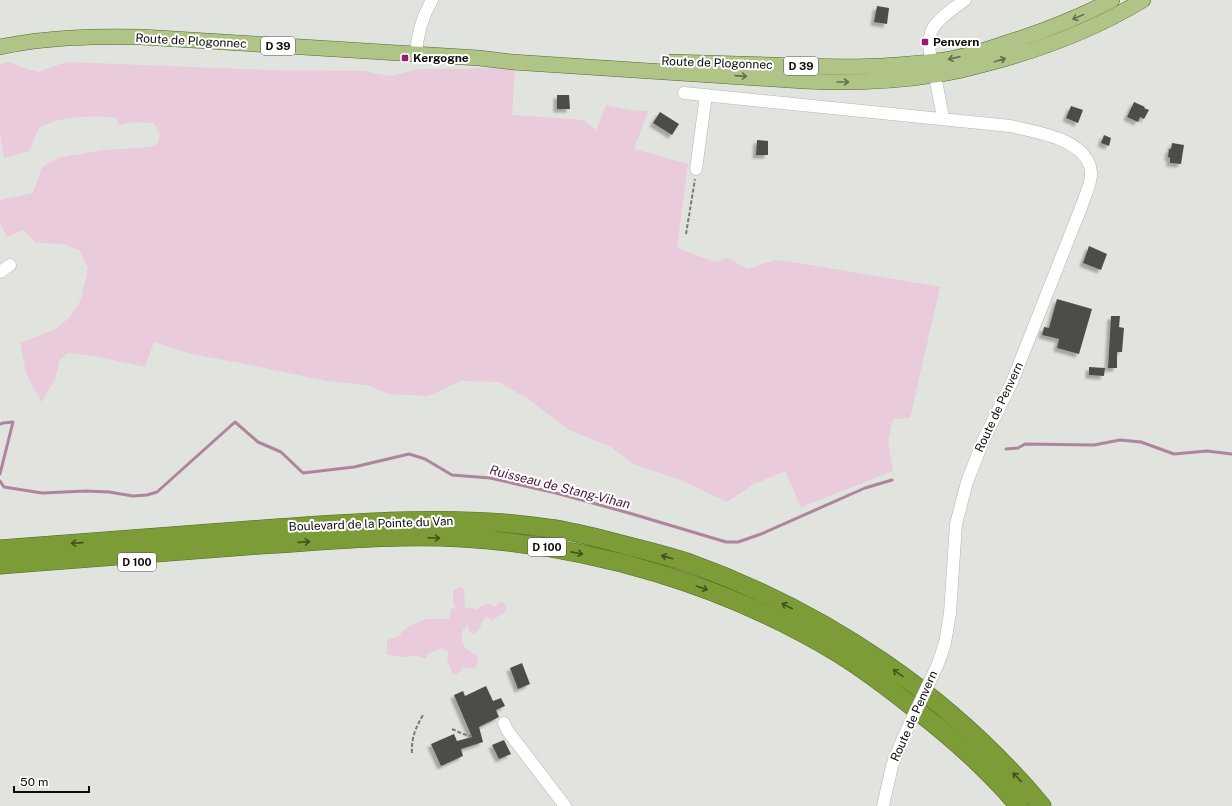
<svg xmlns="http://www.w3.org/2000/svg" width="1232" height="806" font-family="'Public Sans',sans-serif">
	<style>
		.green { fill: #e9cbdc }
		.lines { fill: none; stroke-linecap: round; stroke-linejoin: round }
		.stream { stroke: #ae859c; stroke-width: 3 }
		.building { fill: #4c4e4a; filter: url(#shadow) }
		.minor-casing { stroke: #b3b5b0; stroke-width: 13 }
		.major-casing { stroke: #546a28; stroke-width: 16 }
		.highway-casing { stroke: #546a28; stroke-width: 19 }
		.path { stroke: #797a77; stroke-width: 2; stroke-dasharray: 4 2; stroke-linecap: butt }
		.minor { stroke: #fff; stroke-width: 12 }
		.major { stroke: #b0c487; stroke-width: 15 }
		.highway { stroke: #7b9c37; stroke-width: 18 }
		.minor-bridge-casing { stroke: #b3b5b0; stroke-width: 13; stroke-linecap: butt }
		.minor-bridge { stroke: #fff; stroke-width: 12 }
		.oneway { stroke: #66714f }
		.oneway2 { stroke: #445421 }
		.poi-dot { fill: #971a73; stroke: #fff; stroke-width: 1.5 }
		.labels { text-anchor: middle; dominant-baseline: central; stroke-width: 4; stroke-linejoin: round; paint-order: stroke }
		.shield { fill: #fff; stroke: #555554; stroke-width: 1 }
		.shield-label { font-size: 11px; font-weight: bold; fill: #0c0c0b }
		.street-label { font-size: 12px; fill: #0c0c0b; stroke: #fff }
		.poi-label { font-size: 12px; font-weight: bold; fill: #0c0c0b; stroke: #fff; text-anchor: start }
		.water-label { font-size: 13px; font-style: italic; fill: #4d1a3c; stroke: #fff }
	</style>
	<defs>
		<filter id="shadow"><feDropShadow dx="-3.5" dy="3.5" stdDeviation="1" flood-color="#0004"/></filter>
	</defs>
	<rect width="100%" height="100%" fill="#e1e3de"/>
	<!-- green -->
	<path class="green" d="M7,62l31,10 28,-10 203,8 94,1 27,5 29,-7 96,-1 -3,47 72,5 12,10 10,-25 23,5 19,1 -14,38 54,15 -11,84 38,14 13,-4 19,11 29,-9 29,4 135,23 -30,131 -17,1 -5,22 5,30 -92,36 -16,-36 -33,14 -25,17 -46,-22 -48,-16 -23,-18 -41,-16 -41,-31 -29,-17 -38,-1 -33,15 -40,-2 -21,-9 -41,-4 -90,-19 -41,-7 -41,-13 -9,25 -51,-11 -26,-3 -8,6 -5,21 -14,22 -15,-29 -6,-30 34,-13 14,-11 13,-19 7,-32 -9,-18 -16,-6 -27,-1 -13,-13 -16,7 -7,-14v-23l33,-7 9,-26 16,-9 46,-8 46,-3 8,-4 2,-9 -6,-11 -20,-1 -16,3 -1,-7c-19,-3 -61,-2 -77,10 -4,3 -8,17 -10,23l-26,7 -4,-24v-69z
		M459,587l5,2 1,19h8l5,2 3,-4 9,-3 4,4 5,-4 4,-1c10,9 -5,14 -12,19l-4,-5c-8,7 -4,14 -15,18l-3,-3 -1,-6c-9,5 -8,19 0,25 2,2 6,3 8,5l2,6 -2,6 -7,2 -6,-2 -1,3 -7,5 -2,-1 -6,-15 2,-7 -8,-4 -13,6 -2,5 -11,-4c-8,4 -18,0 -28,0v-15l12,-4 4,-5 7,-5 8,-4 10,-3h22v-9l5,-3 -2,-6v-10z"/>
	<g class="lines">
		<!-- stream -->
		<path class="stream" d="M0,424l3,-1 10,-1 -13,52
			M1006,449l12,-1 7,-4 69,1 26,-5 21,2 33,12 33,-3 25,3
			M0,481l4,6 38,6 44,-2 23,1 24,4 14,-1 10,-3 78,-70 23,20 23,10 22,21 51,-6 55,-13 16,5 27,16 38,3 66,15 73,20 97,29h12l23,-8 104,-46 27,-8"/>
	</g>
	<!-- building -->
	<path class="building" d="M877,6l12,2 -2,16 -13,-2z
		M557,95h12l1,14h-13z
		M1134,102l11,5 -1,1 5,2 -5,9 -4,-2 -2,5 -11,-5z
		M1071,106l12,4 -5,13 -12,-5z
		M660,112l19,12 -7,11 -19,-12z
		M1104,135l7,3 -2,8 -8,-3z
		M757,140l11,1v14h-12z
		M1172,143l12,2 -3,19 -11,-1v-5l-2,-1 1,-8h2z
		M1089,246l18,8 -6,16 -18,-7z
		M1057,299l35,10 -13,45 -22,-6 2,-9 -17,-4 2,-8 5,1z
		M1111,316h9l-1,11 5,1 -2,24h-5v16h-9z
		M1089,367l16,1 -1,8 -15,-1z
		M522,663l8,21 -12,5 -8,-21z
		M486,686l7,15 8,-3 4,8 -9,4 3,7 -20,10 4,15 -22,7 2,7 -22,10 -10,-22 23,-10 3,7 15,-4 -18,-42 9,-4 2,5z
		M504,740l7,14 -12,5 -7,-14z"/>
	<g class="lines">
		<defs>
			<path id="minor" d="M416,55c1,-20 6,-38 16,-55
				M684,93l326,33c26,6 78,13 81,46 1,11 -6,23 -9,33l-70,177 -29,59 -16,41 -11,42 -6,89 -5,30 -7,21
				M943,119c-2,-14 -5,-28 -8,-42 -3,-15 -10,-34 -2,-49 7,-11 21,-20 32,-28
				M696,169l10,-74
				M0,272l10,-7
				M504,723l3,7 58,76
				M883,806l9,-40 11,-28"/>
			<path id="major" d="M0,47c47,-10 94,-11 142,-10l337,21 33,4 292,19c43,2 87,1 130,-6 20,-2 39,-8 59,-13 52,-14 104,-34 150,-62
				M672,62c33,1 66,2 100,3 57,2 115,4 172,-5 19,-3 38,-9 56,-15 39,-12 76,-26 112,-45"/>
			<path id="highway" d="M0,549c92,-7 185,-14 277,-21 76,-5 151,-11 227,-5 20,2 41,4 62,8 22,4 44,10 66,16 20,5 40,10 60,17 135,49 258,132 350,242
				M0,565c86,-7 172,-13 259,-20 67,-4 135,-11 203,-7 132,8 263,47 376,115 29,18 55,38 81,59 36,28 70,59 100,94"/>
		</defs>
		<!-- minor casing -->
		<use href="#minor" class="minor-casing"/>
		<!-- major casing -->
		<use href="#major" class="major-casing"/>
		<!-- highway casing -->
		<use href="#highway" class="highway-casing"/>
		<!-- path -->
		<path class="path" d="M686,234l9,-55
			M452,729l11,5 8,2
			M412,753c-1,-15 4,-26 11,-38"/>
		<!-- minor -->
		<use href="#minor" class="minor"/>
		<!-- major -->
		<use href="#major" class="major"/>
		<!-- highway -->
		<use href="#highway" class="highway"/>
		<defs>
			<path id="minor-bridge" d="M903,738l35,-74"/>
		</defs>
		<!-- minor-bridge casing -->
		<use href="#minor-bridge" class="minor-bridge-casing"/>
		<!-- minor-bridge -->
		<use href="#minor-bridge" class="minor-bridge"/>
	</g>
	<!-- one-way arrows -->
	<defs><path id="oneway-shaft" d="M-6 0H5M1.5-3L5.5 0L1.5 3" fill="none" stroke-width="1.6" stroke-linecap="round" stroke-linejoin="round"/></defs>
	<g class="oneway">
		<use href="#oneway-shaft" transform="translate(1078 17) rotate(156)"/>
		<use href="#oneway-shaft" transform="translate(954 58) rotate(167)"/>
		<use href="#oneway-shaft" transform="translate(1000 60) rotate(-16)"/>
		<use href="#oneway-shaft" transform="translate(741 76) rotate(4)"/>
		<use href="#oneway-shaft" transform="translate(843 82)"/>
	</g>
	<g class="oneway2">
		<use href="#oneway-shaft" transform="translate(434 538) rotate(2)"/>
		<use href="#oneway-shaft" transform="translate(304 542) rotate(-4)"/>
		<use href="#oneway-shaft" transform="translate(77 543) rotate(176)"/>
		<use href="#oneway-shaft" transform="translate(577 553) rotate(11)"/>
		<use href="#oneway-shaft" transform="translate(667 557) rotate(-164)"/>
		<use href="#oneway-shaft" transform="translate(702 588) rotate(19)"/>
		<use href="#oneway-shaft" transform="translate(787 606) rotate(-153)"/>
		<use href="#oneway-shaft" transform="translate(898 673) rotate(-145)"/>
		<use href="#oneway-shaft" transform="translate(1017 777) rotate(-133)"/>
	</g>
	<!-- markers -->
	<g class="poi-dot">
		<rect x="921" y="38" width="8" height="8" rx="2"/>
		<rect x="401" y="54" width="8" height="8" rx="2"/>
	</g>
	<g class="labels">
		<!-- shield labels -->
		<g class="shield">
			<rect x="261" y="37" width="34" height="18" rx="3"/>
			<rect x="784" y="57" width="34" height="18" rx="3"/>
			<rect x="528" y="538" width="38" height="18" rx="3"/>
			<rect x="118" y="553" width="38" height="18" rx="3"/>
		</g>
		<g class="shield-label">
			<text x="278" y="46">D 39</text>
			<text x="801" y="66">D 39</text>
			<text x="547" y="547">D 100</text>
			<text x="137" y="562">D 100</text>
		</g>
		<!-- street labels -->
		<g class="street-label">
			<text transform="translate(191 41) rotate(3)">Route de Plogonnec</text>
			<text transform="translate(717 63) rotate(2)">Route de Plogonnec</text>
			<text transform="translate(999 407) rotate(-65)">Route de Penvern</text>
			<text transform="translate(371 524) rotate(-2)">Boulevard de la Pointe du Van</text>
			<text transform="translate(914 716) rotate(-66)">Route de Penvern</text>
		</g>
		<!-- poi labels -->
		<g class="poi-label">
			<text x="933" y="42">Penvern</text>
			<text x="413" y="58">Kergogne</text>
		</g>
		<!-- water labels -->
		<g class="water-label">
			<text transform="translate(560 487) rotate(14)">Ruisseau de Stang-Vihan</text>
		</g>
	</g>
	<!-- scale -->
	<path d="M14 786v6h75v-6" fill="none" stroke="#0c0c0b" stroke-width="2"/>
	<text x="20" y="786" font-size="12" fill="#0c0c0b" stroke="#ffffff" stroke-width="3" paint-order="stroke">50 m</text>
</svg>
